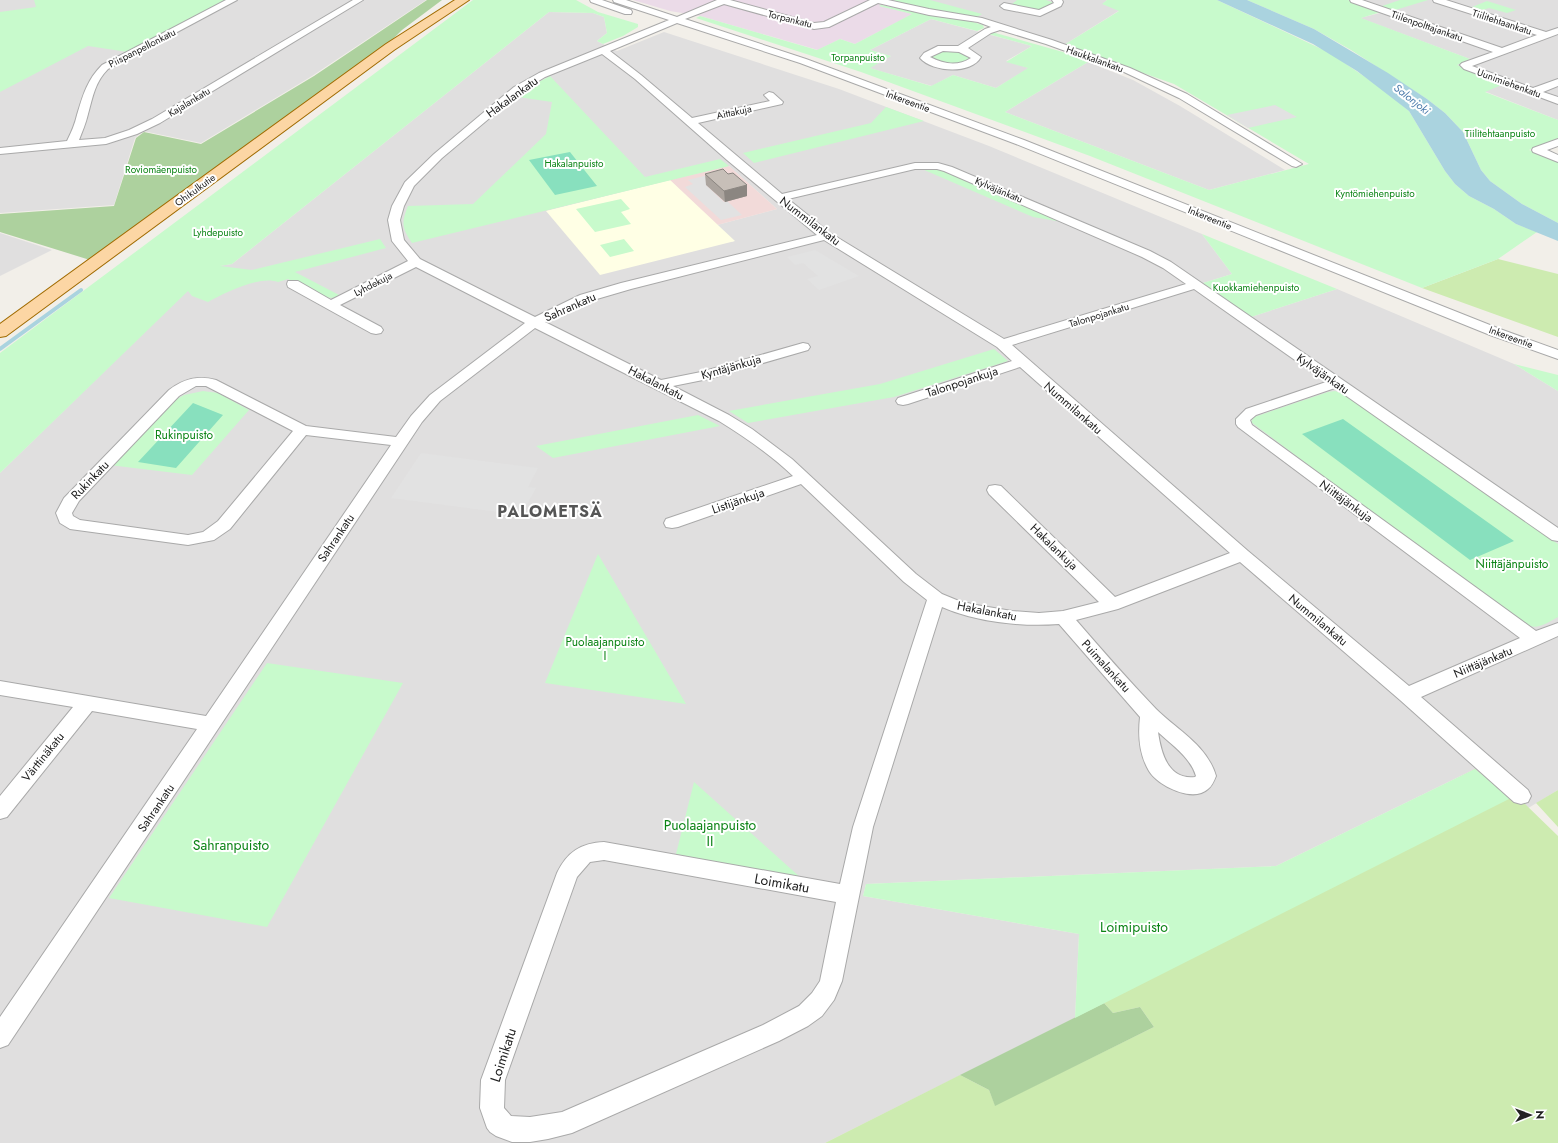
<svg xmlns="http://www.w3.org/2000/svg" width="1558" height="1143" font-family="Jost,sans-serif">
	<style>
		.residential { fill: #e0dfdf; fill-rule: evenodd }
		.commercial { fill: #f2dad9 }
		.industrial { fill: #ebdbe8 }
		.education { fill: #ffffe5 }
		.grass { fill: #cdebb0 }
		.forest { fill: #add19e }
		.park { fill: #c8facc }
		.pitch { fill: #88e0be }
		.parking { fill: #e2e2e2 }
		.water { fill: #aad3df }
		.lines { fill: none; stroke-linecap: round; stroke-linejoin: round }
		.stream { stroke: #aad3df; stroke-width: 4 }
		.minor-casing { stroke: #a9a9a9; stroke-width: 2 }
		.major-casing { stroke: #a06b00; stroke-width: 2 }
		.minor { fill: #fff; fill-rule: evenodd }
		.major { fill: #fcd6a4; fill-rule: evenodd }
		.wall { fill: #aba49e }
		.shaded-wall { fill: #8b8681 }
		.building { fill: #c7bfb8; stroke: #8b8681 }
		.labels { text-anchor: middle; dominant-baseline: central; stroke-width: 4; stroke-linejoin: round; paint-order: stroke }
		.far-street-label { font-size: 10px; fill: #222; stroke: #fff }
		.far-park-label { font-size: 10px; fill: #0c8416; stroke: #fff }
		.far-water-label { font-size: 11px; font-style: italic; fill: #4a7aab; stroke: #fff }
		.street-label { font-size: 12px; fill: #222; stroke: #fff }
		.park-label { font-size: 12px; fill: #0c8416; stroke: #fff }
		.near-park-label { font-size: 14px; fill: #0c8416; stroke: #fff }
		.near-street-label { font-size: 14px; fill: #222; stroke: #fff }
		.district-label { font-size: 16px; font-weight: bold; letter-spacing: 1px; fill: #555; stroke: #fff }
	</style>
	<rect width="100%" height="100%" fill="#f2efe9"/>
	<!-- residential -->
	<path class="residential" d="M0,0h426l-114,76 -111,67 -58,-12 -8,7 -21,67 -114,8z
		M884,0h223l-4,4 17,6 -56,35 -74,-23z
		M1348,0h210v120l-74,-29 19,-7 -47,-19 14,-6 -110,-41 20,-5z
		M549,12l44,1 11,4 3,16 -10,8 20,10 47,-19 175,57 150,57 213,88 30,40 -29,9 48,34 86,-28 177,75 44,27v399l-33,20 -50,-41 -199,97 -410,18 -3,12 216,38 -4,84 -250,125h-825v-670l188,-183 30,-24 14,-2zM729,166l48,43 -60,16 17,17 -188,-31z
		M931,19l101,27 -26,15 23,7 -33,20 -43,-13 -21,11 -63,-18 22,-12 -21,-6z
		M1088,62l45,18 47,26 105,64 -76,20 -204,-78z
		M0,233l52,17 -52,26z"/>
	<!-- commercial -->
	<path class="commercial" d="M729,166l48,43 -60,16 -47,-45z"/>
	<!-- industrial -->
	<path class="industrial" d="M633,0h236l12,5 -1,1 33,8 -58,30 -15,-5 -22,11 -118,-34 -30,-5z"/>
	<!-- education -->
	<path class="education" d="M670,180l65,61 -135,34 -54,-64z"/>
	<!-- grass -->
	<path class="grass" d="M1498,259l60,15v63l-136,-49z
		M1475,769l36,29 9,1 38,37v307h-733l135,-68 29,15 6,15 159,-78 -14,-20 -27,6 -9,-10 -29,15 172,-131z
		M1558,790v37l-22,-24z"/>
	<!-- forest -->
	<path class="forest" d="M427,0h15l-40,30 -19,19 -293,211 -90,-28v-18l114,-8 22,-68 8,-6 57,12 113,-68z
		M1104,1003l9,10 27,-6 14,20 -159,79 -6,-16 -29,-15z"/>
	<!-- park -->
	<path class="park" d="M34,0h194l-100,52 -40,-6 -88,46v-80l36,-5z
		M473,0h103l22,12 40,12v3l-15,9 -20,8 -6,-3 10,-8 -3,-16 -11,-4 -44,-1 -317,252 -12,2 32,4 128,-31 6,9 -91,24 46,24c-20,7 -36,-8 -53,-17l-10,3c-18,-7 -54,11 -70,20l-16,-6 -4,-5 -188,182v-120z
		M895,0h35l52,14 -5,3 -79,-13 -4,-3z
		M1017,0h29l8,3 -16,8 -27,-6z
		M1107,0h110l113,53 57,39 22,19 36,60 10,13 14,12 25,13 22,15 21,8 -39,27 -76,29 -332,-132 -229,-84 -165,-54 4,-2 117,34 23,-11 15,5 57,-30 -33,-8 2,-1 92,17 10,3 1,3 -7,3 -46,-12 -61,31 21,6 -21,12 61,18 22,-11 43,13 32,-20 -22,-6 26,-16 -44,-12 4,-2 71,20 25,10 -83,50 204,78 100,-26 -135,-80 -110,-39 55,-34 -17,-7z
		M1247,0h101l33,12 -20,6 109,41 -13,6 47,19 -19,8 73,28v18l-29,12 29,11v62l-36,-19 -32,-23 -9,-11 -18,-38 -18,-19 -18,-14 -76,-49 -37,-21z
		M1400,0h28l-36,11 -13,-4z
		M1487,1l29,9 -9,3 -18,-5 -6,2 -11,-3z
		M942,49l21,4 8,5c-14,11 -27,5 -42,-1z
		M550,76l95,101 75,-18 9,7 -317,77c-10,-15 -11,-20 -4,-37l65,-2 73,-70 6,-32 -34,-5 13,-11z
		M886,107l38,14 -170,42 -11,-10 128,-30z
		M915,166h23l142,59 -47,-8z
		M621,199l9,10 -9,3 10,12 -36,8 -19,-23z
		M1202,234l135,55 -86,28 -48,-34 29,-9z
		M624,239l10,12 -24,6 -10,-12z
		M994,349l14,12 -114,36 -146,26 -19,-12 151,-27z
		M1514,364l44,11v16z
		M203,391l15,2 31,17 -57,65 -83,-10 59,-61 16,-9z
		M1335,391l9,3 214,150v73c-24,14 -24,12 -48,-1l-259,-194 3,-5 74,-25z
		M698,415l22,11 -167,32 -17,-12z
		M598,554l88,150 -141,-21z
		M267,663l136,20 -136,244 -158,-29z
		M1475,769l36,29 -436,220 4,-84 -216,-38 3,-12 410,-18z
		M694,782l107,96 -125,-24z"/>
	<!-- pitch -->
	<path class="pitch" d="M570,152l27,34 -42,9 -26,-35z
		M193,403l30,12 -47,53 -38,-6z
		M1343,419l171,122 -44,19 -168,-126z"/>
	<!-- parking -->
	<path class="parking" d="M1275,105l22,12 -49,11 -21,-13z
		M724,171l8,7 -26,7 18,17 3,-1 15,14 -21,5 -36,-33 8,-3 -5,-4z
		M815,250l44,26 -40,14 -12,-11 11,-3 -15,-13 -8,2 -8,-8z
		M421,453l117,15 -10,19 8,1 -15,27 -130,-17z"/>
	<!-- water -->
	<path class="water" d="M1217,0h30l67,29 74,44 39,26 18,14 18,19 18,38 9,11 32,23 36,19v18l-42,-17 -22,-15 -25,-13 -14,-12 -10,-13 -36,-60 -52,-40 -44,-27z"/>
	<g class="lines">
		<!-- stream -->
		<path class="stream" d="M0,349l81,-59"/>
		<defs>
			<path id="minor" d="M226,0h11l-129,69c-13,13 -15,27 -20,45 -2,9 -6,18 -9,26l26,-2 24,-8 23,-11 201,-119h10l-203,123 -23,11 -31,10 -106,10v-6l67,-7c4,-8 8,-17 10,-26 6,-20 10,-35 25,-50z
				M590,0h12l29,10 1,2 -1,2h-6l-34,-12z
				M613,0h13l51,17 40,-17h13l84,23 10,-1 46,-22h18l41,9 53,9 70,22 78,28 57,26 115,70 -6,3 -4,-1 -113,-68 -55,-26 -78,-28 -46,-14 -9,3 -23,15 13,9c-10,18 -49,15 -61,1l4,-5 14,-7h20l27,-17 6,-2 -13,-5 -49,-7 -51,-12 -49,24 -15,2 -90,-25 -39,15 121,40 218,81 476,189 58,21v9l-68,-24 -474,-191 -216,-81 -123,-40 -67,28 31,24 51,43 78,-17 -6,-6 5,-3 4,1 10,9 -1,2 -84,19 84,71 133,-31h23l14,4 198,84 21,11 387,266v13l-6,-1 -217,-152 -79,27 -6,5 2,5 284,206 22,-8v13l-137,61 107,93 3,6 -3,6 -7,2 -7,-2 -114,-102 -160,-138 -122,47 -42,11c26,30 52,60 80,89 21,21 51,36 60,67 -2,5 -4,10 -8,13 -15,14 -50,-3 -59,-18 -10,-17 -11,-36 -9,-54l-81,-93c-37,3 -83,-2 -117,-17l-69,220 -31,154 -8,19 -12,16 -14,10 -29,15 -207,92 -24,6 -18,3h-18l-16,-6 -6,-4 -3,-4 -7,-20 1,-28 76,-207c10,-21 24,-30 47,-31l236,42 13,-57 74,-227 -23,-18 -103,-98 -123,43 -6,1 -6,-1 -2,-4 2,-4 127,-43c-22,-21 -48,-39 -74,-55l-184,-93 -95,73 -18,21 -414,623 -8,3v-31l197,-288 -105,-18 -85,106 -7,2v-23l73,-89 -73,-12v-14l206,35 185,-271 -85,-10 -76,94 -16,11 -26,5 -118,-16 -10,-6 -4,-10 8,-15 105,-108c15,-11 29,-15 47,-10l90,46 90,11 15,-21 19,-21 95,-72 -109,-56 -76,38 41,22 2,3 -2,3 -5,1 -5,-1 -83,-46 -1,-3 1,-3h10l33,19 77,-39 -16,-20 -4,-21 4,-14 13,-24 29,-28 80,-67 25,-14 130,-53 -55,-18zM943,51l16,1 12,6c-14,9 -27,6 -41,-1zM602,54l33,25 92,81 90,75 -196,48 -41,12 -45,22 -115,-58 -16,-19 -4,-20 4,-14 10,-20 28,-28 80,-67 23,-14zM915,169h22l7,2 198,86 21,11 23,16 -182,55 -174,-106 -42,-34zM824,240l173,107 15,14 -114,37 -2,3 2,3 5,1 5,-1 112,-37 210,186 -115,44 -114,-111 -6,-1 -6,1 -2,4 2,4 110,108 -36,9 -24,2 -27,-2 -36,-6 -17,-4 -17,-7 -26,-20 -124,-115 -40,-30 -23,-14 -56,-29 35,-7 100,-29 2,-3 -2,-3 -5,-1 -102,29 -40,8 -116,-58 45,-21 41,-12zM1194,289l132,93 -80,27 -10,10v5l2,3 282,211 -111,48 -161,-135 -236,-206zM196,386h10l87,45 -75,90 -15,11 -15,3 -108,-15 -7,-4 -1,-3 7,-12 100,-105zM1158,732c13,12 33,26 38,44l-1,1c-27,3 -34,-24 -37,-45zM604,860l232,42 -16,79 -8,12 -13,13 -36,19 -201,87 -32,5 -19,-1 -7,-8 1,-28 72,-203 13,-15z
				M1052,0h10l1,2 -2,4 -21,10 -36,-7 -4,-3 4,-3 35,7 15,-7z
				M1350,0h12l140,48 35,-13 -103,-33 -1,-2h13l100,32 12,-4v6l-86,32 61,22 25,-9v7l-15,6 15,5v7l-94,-35 -4,-4 2,-2 31,-11 -142,-50z
				M1558,139v7l-11,4 11,5v7l-25,-10 -1,-2 1,-2z"/>
			<path id="major" d="M455,0h14l-75,50 -388,286 -6,1v-13l386,-280z"/>
		</defs>
		<!-- minor casing -->
		<use href="#minor" class="minor-casing"/>
		<!-- major casing -->
		<use href="#major" class="major-casing"/>
		<!-- minor -->
		<use href="#minor" class="minor"/>
		<!-- major -->
		<use href="#major" class="major"/>
	</g>
	<!-- wall -->
	<path class="wall" d="M705,174h23l19,11v11l-22,6 -19,-17z"/>
	<!-- shaded-wall -->
	<path class="shaded-wall" d="M747,185v11l-22,6 -1,-11z"/>
	<!-- building -->
	<path class="building" d="M723,169l5,5 5,-1 14,12 -23,6 -19,-17z"/>
	<g class="labels">
		<!-- far-street labels -->
		<g class="far-street-label">
			<text transform="translate(790 19) rotate(14)">Torpankatu</text>
			<text transform="translate(1502 22) rotate(18)">Tiilitehtaankatu</text>
			<text transform="translate(1427 26) rotate(19)">Tiilenpolttajankatu</text>
			<text transform="translate(142 48) rotate(-27)">Piispanpellonkatu</text>
			<text transform="translate(1095 59) rotate(20)">Haukkalankatu</text>
			<text transform="translate(1509 83) rotate(20)">Uunimiehenkatu</text>
			<text transform="translate(908 101) rotate(20)">Inkereentie</text>
			<text transform="translate(189 102) rotate(-31)">Kajalankatu</text>
			<text transform="translate(734 112) rotate(-12)">Aittakuja</text>
			<text transform="translate(195 190) rotate(-36)">Ohikulkutie</text>
			<text transform="translate(999 190) rotate(23)">Kylväjänkatu</text>
			<text transform="translate(1210 218) rotate(22)">Inkereentie</text>
			<text transform="translate(373 284) rotate(-27)">Lyhdekuja</text>
			<text transform="translate(1099 315) rotate(-17)">Talonpojankatu</text>
			<text transform="translate(1511 337) rotate(20)">Inkereentie</text>
		</g>
		<!-- far-park labels -->
		<g class="far-park-label">
			<text x="858" y="57">Torpanpuisto</text>
			<text x="1500" y="133">Tiilitehtaanpuisto</text>
			<text x="574" y="163">Hakalanpuisto</text>
			<text x="161" y="169">Roviomäenpuisto</text>
			<text x="1375" y="193">Kyntömiehenpuisto</text>
			<text x="218" y="232">Lyhdepuisto</text>
			<text x="1256" y="287">Kuokkamiehenpuisto</text>
		</g>
		<!-- far-water labels -->
		<g class="far-water-label">
			<text transform="translate(1412 99) rotate(38)">Salonjoki</text>
		</g>
		<!-- street labels -->
		<g class="street-label">
			<text transform="translate(512 97) rotate(-36)">Hakalankatu</text>
			<text transform="translate(810 221) rotate(37)">Nummilankatu</text>
			<text transform="translate(570 307) rotate(-24)">Sahrankatu</text>
			<text transform="translate(731 367) rotate(-16)">Kyntäjänkuja</text>
			<text transform="translate(1323 374) rotate(35)">Kylväjänkatu</text>
			<text transform="translate(962 382) rotate(-18)">Talonpojankuja</text>
			<text transform="translate(656 383) rotate(27)">Hakalankatu</text>
			<text transform="translate(1073 408) rotate(41)">Nummilankatu</text>
			<text transform="translate(90 480) rotate(-46)">Rukinkatu</text>
			<text transform="translate(738 501) rotate(-19)">Listijänkuja</text>
			<text transform="translate(1346 501) rotate(36)">Niittäjänkuja</text>
			<text transform="translate(336 538) rotate(-56)">Sahrankatu</text>
			<text transform="translate(1054 547) rotate(44)">Hakalankuja</text>
			<text transform="translate(987 611) rotate(11)">Hakalankatu</text>
			<text transform="translate(1318 620) rotate(40)">Nummilankatu</text>
			<text transform="translate(1483 662) rotate(-23)">Niittäjänkatu</text>
			<text transform="translate(1106 666) rotate(48)">Puimalankatu</text>
			<text transform="translate(43 757) rotate(-51)">Värttinäkatu</text>
			<text transform="translate(156 808) rotate(-56)">Sahrankatu</text>
		</g>
		<!-- park labels -->
		<g class="park-label">
			<text x="184" y="435">Rukinpuisto</text>
			<text x="1512" y="564">Niittäjänpuisto</text>
			<text x="605" y="642">Puolaajanpuisto<tspan x="605" dy="14">I</tspan></text>
		</g>
		<!-- near-park labels -->
		<g class="near-park-label">
			<text x="710" y="825">Puolaajanpuisto<tspan x="710" dy="16">II</tspan></text>
			<text x="231" y="845">Sahranpuisto</text>
			<text x="1134" y="927">Loimipuisto</text>
		</g>
		<!-- near-street labels -->
		<g class="near-street-label">
			<text transform="translate(782 883) rotate(10)">Loimikatu</text>
			<text transform="translate(503 1055) rotate(-72)">Loimikatu</text>
		</g>
		<!-- district labels -->
		<g class="district-label">
			<text x="550" y="511">PALOMETSÄ</text>
		</g>
	</g>
	<!-- north arrow -->
	<g transform="translate(1530 1115) rotate(89)" stroke="#ffffff" stroke-width="3" paint-order="stroke">
	<path d="M0-3L7 15L0 10L-7 15Z" fill="#222222"/>
	<text y="-6" font-size="11" font-weight="bold" text-anchor="middle" fill="#222222">N</text>
	</g>
</svg>
